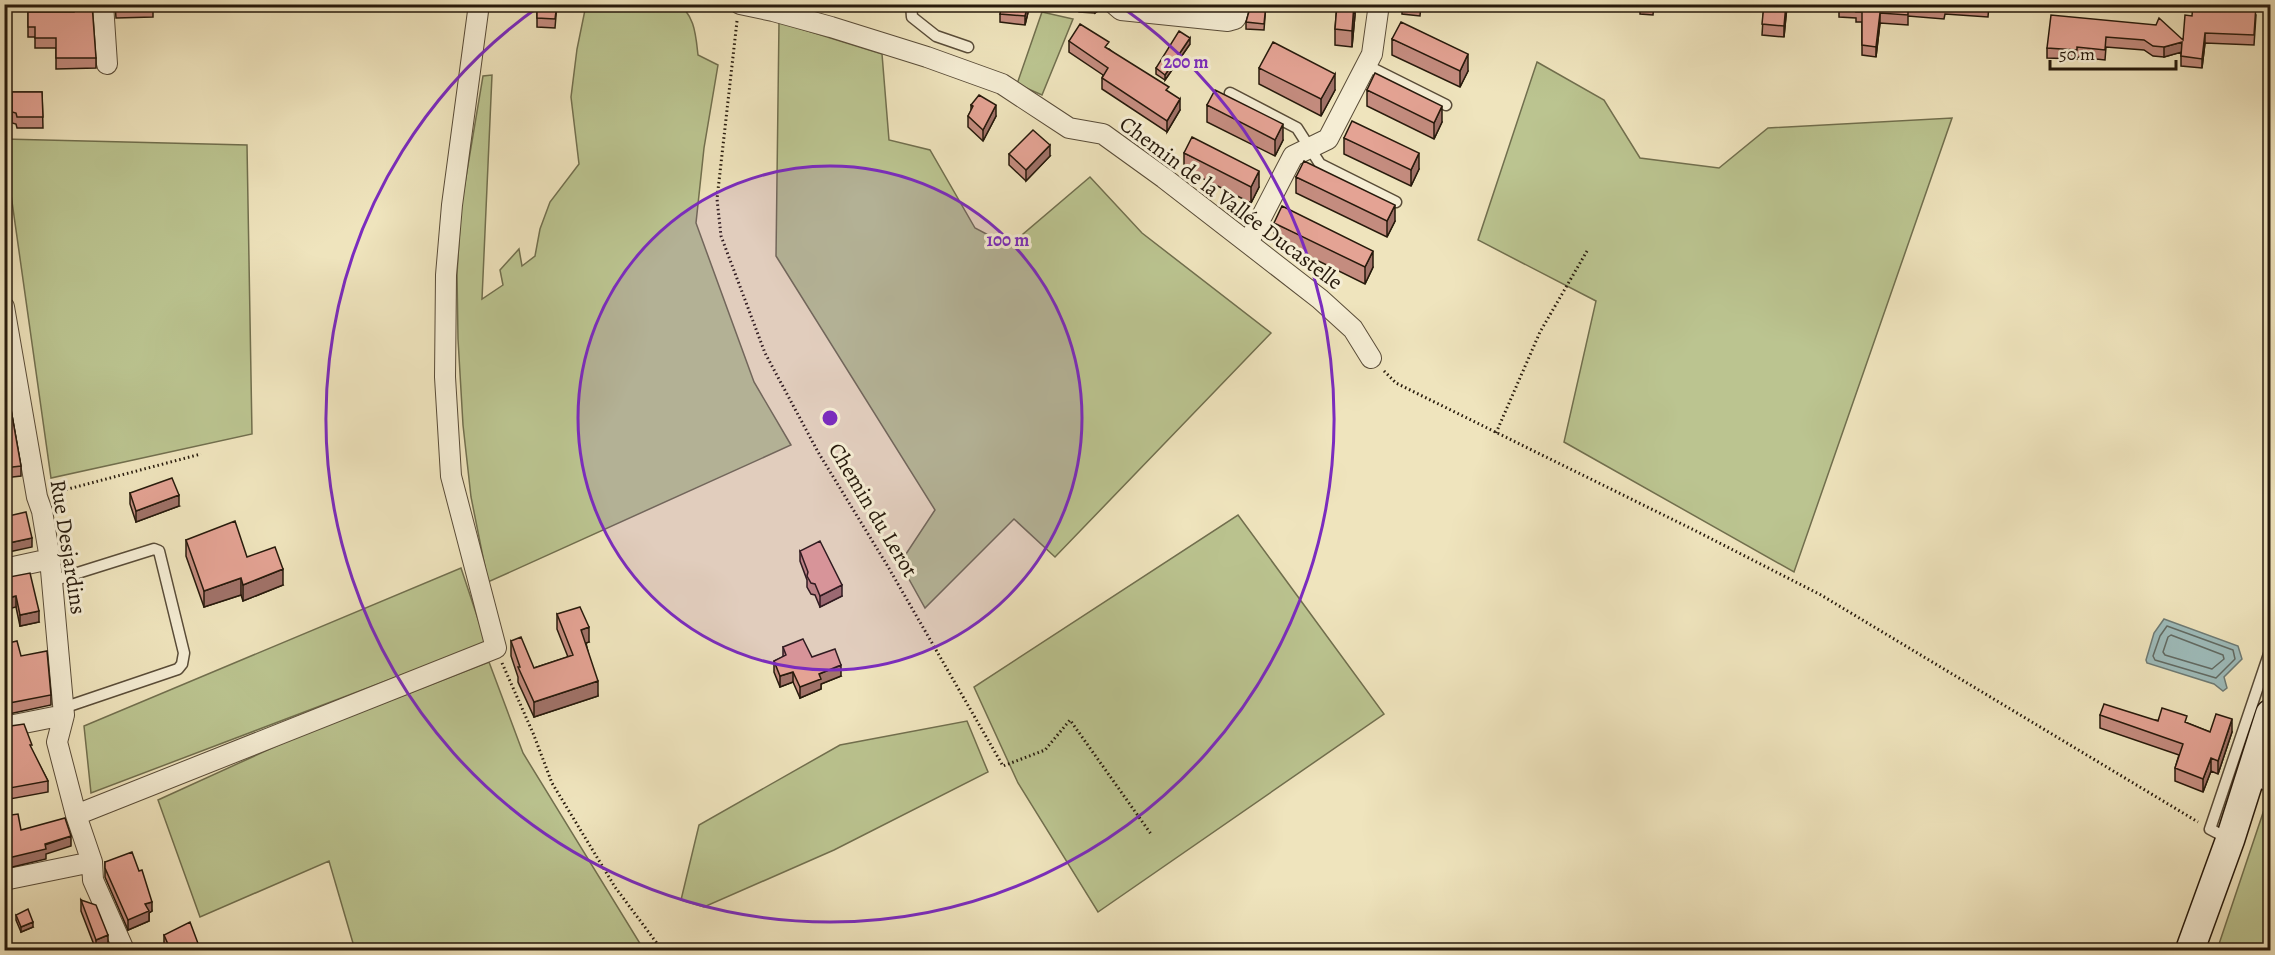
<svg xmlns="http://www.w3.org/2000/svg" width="2275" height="955" font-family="Alegreya,serif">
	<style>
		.green { fill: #bbc490; stroke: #716f4e; stroke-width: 1.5 }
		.water { fill: #9ebcbb; stroke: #6e7b75; stroke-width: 1.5 }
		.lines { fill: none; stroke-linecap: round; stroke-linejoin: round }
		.shore { stroke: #626b64; stroke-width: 1.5 }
		.lane-casing { stroke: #594c38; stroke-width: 13 }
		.street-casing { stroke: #594c38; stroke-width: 22 }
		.secondary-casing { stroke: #271a0c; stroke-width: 31 }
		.path { stroke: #271a0c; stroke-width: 3; stroke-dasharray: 1.5 3; stroke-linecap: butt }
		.lane { stroke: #f5edd4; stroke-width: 10 }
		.street { stroke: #f5edd4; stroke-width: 20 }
		.secondary { stroke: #f5edd4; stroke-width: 28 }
		.wall { fill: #c48c7f; stroke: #271a0c; stroke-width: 1.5 }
		.shaded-wall { fill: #a07268; stroke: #271a0c; stroke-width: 1.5 }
		.building { fill: #e4a394; stroke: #271a0c; stroke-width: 1.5 }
		.ring { fill: none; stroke: #7b2cbf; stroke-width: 3 }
		.labels { text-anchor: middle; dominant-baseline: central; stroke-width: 6; stroke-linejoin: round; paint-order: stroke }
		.street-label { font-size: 22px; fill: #271a0c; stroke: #f5edd4 }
		.centre { fill: #7b2cbf; stroke: #f5edd4; stroke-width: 3 }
		.ring-label { font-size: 18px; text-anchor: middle; font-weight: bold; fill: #7b2cbf; stroke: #f5edd4; stroke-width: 6; stroke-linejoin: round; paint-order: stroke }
	</style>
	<rect width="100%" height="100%" fill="#efe4bd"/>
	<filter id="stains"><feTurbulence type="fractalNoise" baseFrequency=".00333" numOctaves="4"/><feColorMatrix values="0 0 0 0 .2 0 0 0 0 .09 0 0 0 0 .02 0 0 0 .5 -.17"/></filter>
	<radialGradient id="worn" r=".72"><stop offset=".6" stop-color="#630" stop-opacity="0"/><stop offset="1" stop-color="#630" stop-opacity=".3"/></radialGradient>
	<!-- green -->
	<path class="green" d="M676,4c19,8 20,34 22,51l20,10 -14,83 -8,75 58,159 37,63 -303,137 -17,-85 -8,-72 -5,-86 -1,-65 4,-67 22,-131 9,-1 -10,224 21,-14 -3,-15 19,-21 3,17 13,-10 5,-27 10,-27 29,-38 -8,-67 6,-48 9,-44z
		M1042,12l31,7 -31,76 -25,-11z
		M779,22l103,32 7,86 41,10 45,78 34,18 81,-69 52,56 129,100 -216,224 -41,-38 -89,89 -25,-45 35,-53 -159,-254z
		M1537,62l67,38 36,58 79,10 49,-40 184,-10 -158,454 -230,-130 32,-141 -118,-61z
		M4,139l243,6 5,289 -201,44 -46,-326z
		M1238,515l146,199 -286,198 -80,-129 -44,-96z
		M461,568l25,75 -395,150 -7,-67z
		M489,662l34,91 121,197h-289l-26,-89 -129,56 -42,-117 136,-62z
		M967,721l21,51 -154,78 -130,57 -23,-7 18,-75 141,-80z
		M2269,795l1,1v154h-53z"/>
	<!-- water -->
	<path class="water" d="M2164,619l74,27 4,13 -18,18 3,11 -4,3 -9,-7 -67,-21 -1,-3 8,-27z"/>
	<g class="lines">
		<!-- shore -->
		<path class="shore" d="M2167,626l66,24 2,9 -19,19 -61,-18 -2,-4 7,-20z
			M2171,635l52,20 1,4 -12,10 -47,-14 -2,-3 5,-15z"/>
		<defs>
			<path id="lane" d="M911,4l1,13 24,19 32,11
				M1366,65l80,40
				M1230,93l67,35 23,36 76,38
				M52,581l102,-32 5,2 25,102 -2,11 -4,5 -115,39
				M2251,780l19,6
				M2229,839l-19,-10 60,-178"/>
			<path id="street" d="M103,4l4,60
				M740,4l33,7 58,16 96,30 75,27 67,44 34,6 61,44 156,121 33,30 18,29
				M1114,4l7,6 107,11 7,-2 4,-6 1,-9
				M1248,243l45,-87 35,-17 44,-85 7,-50
				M4,307l33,190 5,14 8,48 14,156 -7,27 19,73 16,47 1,18 31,70
				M4,569l46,-10
				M4,727l60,-12
				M76,815l420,-167 -45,-172 -6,-99 1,-102 6,-70 27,-201
				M4,880l88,-18"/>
			<path id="secondary" d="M2190,950l40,-110 40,-126"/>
		</defs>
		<!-- lane casing -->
		<use href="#lane" class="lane-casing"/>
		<!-- street casing -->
		<use href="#street" class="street-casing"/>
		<!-- secondary casing -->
		<use href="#secondary" class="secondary-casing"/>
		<!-- path -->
		<path class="path" d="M737,21l-20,178 4,37 44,117 53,99 69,113 116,201 42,-16 25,-30 81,114
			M1384,371l12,12 298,147 127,65 377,227
			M1496,433l44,-101 47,-81
			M53,493l148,-39
			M502,663l31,70 19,50 63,104 47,63"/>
		<!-- lane -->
		<use href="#lane" class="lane"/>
		<!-- street -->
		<use href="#street" class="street"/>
		<!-- secondary -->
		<use href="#secondary" class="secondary"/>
	</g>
	<!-- wall -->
	<path class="wall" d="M115,4h38v13l-37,1z
		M537,4h20l-2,24 -18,-1z
		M1030,4l-5,21 -25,-3v-8z
		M1079,4l24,3 -8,6 -16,-1z
		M1185,4h30v4z
		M1251,4h15l-2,26 -18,-1v-7z
		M1337,4h19l-4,43 -17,-2v-16z
		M1402,4h19l-1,12 -18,-2z
		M1640,4h14l-1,11 -13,-1z
		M1764,4h48v5l-25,-2 -3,30 -22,-2z
		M1839,4h156v2l-6,-1 -1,12 -43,-3 -1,5 -36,-3v9l-28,-2 -4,34 -14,-2v-33h-6v-4l-17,-1z
		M28,12l68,46v10l-40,1v-21h-21v-11h-7z
		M2256,15l-2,30 -49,-2 -3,25 -21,-2v-14l-17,5 -11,-1 -9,-6 -38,-3 -1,13 -28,-3v2l-30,-1v-10l109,-23 27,15 9,-24z
		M1392,39l76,32 -8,16 -68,-32z
		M1069,41l40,8 71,61 -13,22 -65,-43v-11l1,-3 -34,-23z
		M1190,44l-25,36 -9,-6v-6z
		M1259,68l76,22 -14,26 -62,-32z
		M1367,90l75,32 -8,17 -67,-33z
		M12,92h30l1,36h-26l-1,-4 -4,-1z
		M971,105l25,11 -13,25 -15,-14v-11l3,-5z
		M1207,105l76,35 -8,16 -68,-34z
		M1344,138l75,31 -8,17 -67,-32z
		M1184,153l75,34 -8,16 -67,-34z
		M1009,154l41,2 -24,25 -17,-16z
		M1296,177l99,44 -8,16 -91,-44z
		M1274,223l99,44 -8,17 -91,-45z
		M4,370l17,96v10l-17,2z
		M130,493l49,13 -43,16 -6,-18z
		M186,540l61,17 36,28 -40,16 -2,-6 -37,12 -18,-51z
		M800,551l42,45 -22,11 -5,-12 -4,-1 -4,-7v-7l-7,-19z
		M4,578l35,44 -19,4 -4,-19z
		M557,614l32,28 -3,1 12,53 -64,21 -16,-35v-5l-7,-21v-15l23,27 34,-11 -11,-28z
		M4,644l17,12 30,39v10l-47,10v-46h2l-2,-4z
		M783,647l29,10 29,19 -20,8v5l-21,9 -7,-16 -13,5 -6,-15v-11l9,-4z
		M2100,715l87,8 23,9h22l-14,42 -7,-3 -8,21 -28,-11v-13l4,-13 -79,-27z
		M4,727l28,24 16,30v11l-38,7 -6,-23z
		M105,862l34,9 13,40 -3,2v8l-21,9 -23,-53z
		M81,900l27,46 -12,4 -15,-39z
		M16,915l17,12 -12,5 -5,-12z
		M164,935l35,16h-33l-2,-6z"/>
	<!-- shaded-wall -->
	<path class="shaded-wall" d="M1028,4h2l-5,21v-9z
		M1097,4h6v3l-8,6v-7z
		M1354,4l1,11 -3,32v-16z
		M1786,4h1l-3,33v-11z
		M1880,13v10l-4,34v-10z
		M2205,33v10l-3,25v-9z
		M1190,38v6l-25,36v-5z
		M2182,42v10l-18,5v-10z
		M1468,54v17l-8,16v-16z
		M1335,74v16l-14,26v-17z
		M1180,99v11l-13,22v-11z
		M996,105v11l-13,25v-11z
		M1442,106v16l-8,17v-16z
		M1283,124v16l-8,16v-16z
		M1050,145v11l-24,25v-11z
		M1419,153v16l-8,17v-16z
		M1259,171v16l-8,16v-16z
		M1395,205v16l-8,16v-16z
		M1373,251v16l-8,17v-17z
		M179,495v11l-43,16v-11z
		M32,538v9l-28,6v-9z
		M283,569v16l-40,16v-16z
		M241,578v17l-37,12v-16z
		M842,585v11l-22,11v-11z
		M16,596v11l-12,3v-11z
		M39,611v11l-19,4v-11z
		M589,627v15l-8,3v-15z
		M841,665v11l-20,8v5l-21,9v-11l19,-13z
		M793,672v10l-13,5v-11z
		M598,681v15l-64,21v-15z
		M2232,719v13l-14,42v-13z
		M2211,758v13l-8,21v-13z
		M71,836v10l-25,8v5l-42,10v-10z
		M152,902v9l-3,2v8l-21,9v-10l17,-16z
		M33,922v5l-12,5v-5z
		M108,935v11l-12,4v-10z
		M199,946v5h-11z"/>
	<!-- building -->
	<path class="building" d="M74,4h18l4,54h-40v-20h-21v-11h-7v-15h46z
		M116,4h37v4h-37z
		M537,4h20l-2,15 -18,-1z
		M1002,4h26l-3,12 -25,-2z
		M1079,4h18l-2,2z
		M1251,4h15l-2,20 -18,-2z
		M1337,4h17l-2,27 -17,-2z
		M1764,4h22l-2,22 -22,-2z
		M1839,4h106l-1,5 -36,-3v9l-28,-2 -4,34 -14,-2v-33h-6l1,-4 -18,-1z
		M1962,4h26v3z
		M2193,4l63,1 -2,30 -49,-2 -3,26 -21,-3 1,-14 -18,5 -11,-1 -9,-6 -38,-3 -1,13 -28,-3v3l-30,-2 4,-33 105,10 3,-7 24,22 2,-25 7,1z
		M1401,22l67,32 -8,17 -68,-32z
		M1080,24l29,18 -4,5 64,40 -3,3 14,9 -13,22 -65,-43 6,-10 -39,-27z
		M1179,31l11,7 -25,37 -9,-7z
		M1273,42l62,32 -14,25 -62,-31z
		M1375,73l67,33 -8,17 -67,-33z
		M1215,90l68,34 -8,16 -68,-35z
		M12,92h30l1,25h-26l-1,-4 -4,-1z
		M979,95l17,10 -13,25 -15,-14 5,-10 -2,-1z
		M1352,121l67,32 -8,17 -67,-32z
		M1033,130l17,15 -24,25 -17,-16z
		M1192,137l67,34 -8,16 -67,-34z
		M1304,161l91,44 -8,16 -91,-44z
		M1282,206l91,45 -8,16 -91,-44z
		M4,370l17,96 -17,2z
		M172,478l7,17 -43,16 -6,-18z
		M26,512l6,26 -28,6v-27z
		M235,521l12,36 28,-10 8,22 -40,16 -2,-7 -37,13 -18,-51z
		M820,541l22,44 -22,11 -5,-12 -4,-1 -4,-7 1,-4 -8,-21z
		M30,573l9,38 -19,4 -4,-19 -12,3v-21z
		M580,607l9,20 -8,3 17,51 -64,21 -16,-35h2l-9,-26 10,-4 13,31 39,-13 -16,-41z
		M803,639l9,18 23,-8 6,16 -22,9 2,5 -21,8 -7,-15 -13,4 -6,-15 12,-6 -3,-8z
		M17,641l4,15 26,-5 4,44 -47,9v-35l6,-1 -6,-14v-10z
		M2104,704l54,17 4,-13 25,8 -2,6 25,10 6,-18 16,5 -14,42 -7,-3 -8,21 -28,-11 8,-24 -83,-29z
		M24,724l8,21h-2l18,36 -38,7 -6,-23v-38z
		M18,814l3,16 44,-12 6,18 -26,8 1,5 -42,10v-43z
		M132,852l7,19 3,-1 10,32 -7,2 4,7 -21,9 -23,-52v-6z
		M81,900l15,5 12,30 -12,5z
		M28,909l5,13 -12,5 -5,-12z
		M190,922l9,24 -11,5h-17l-7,-16z"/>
	<!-- distance rings -->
	<circle cx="830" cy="418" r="252" fill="#7b2cbf" fill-opacity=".12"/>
	<g class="ring">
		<circle cx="830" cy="418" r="252"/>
		<path d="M1119 5A504 504 0 1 1 541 5"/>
	</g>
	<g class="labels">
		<!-- street labels -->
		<g class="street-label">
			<text transform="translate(1231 203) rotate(37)">Chemin de la Vallée Ducastelle</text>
			<text transform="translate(873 510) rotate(59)">Chemin du Lerot</text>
			<text transform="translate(68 547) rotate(81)">Rue Desjardins</text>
		</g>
	</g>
	<circle cx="830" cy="418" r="9" class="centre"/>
	<g class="ring-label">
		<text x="1186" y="68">200 m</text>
		<text x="1008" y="246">100 m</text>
	</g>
	<!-- margin -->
	<rect width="2275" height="955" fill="none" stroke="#efe4bd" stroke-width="24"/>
	<rect x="6" y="6" width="2263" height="943" fill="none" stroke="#271a0c" stroke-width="3"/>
	<rect x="12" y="12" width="2251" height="931" fill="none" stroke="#271a0c" stroke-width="1.5"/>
	<!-- scale -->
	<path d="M2050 60v9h126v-9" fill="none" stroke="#271a0c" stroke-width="3"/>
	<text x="2059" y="60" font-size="18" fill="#271a0c" stroke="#f5edd4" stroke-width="4.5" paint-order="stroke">50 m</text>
	<rect width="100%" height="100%" filter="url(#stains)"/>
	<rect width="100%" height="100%" fill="url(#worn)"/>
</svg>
